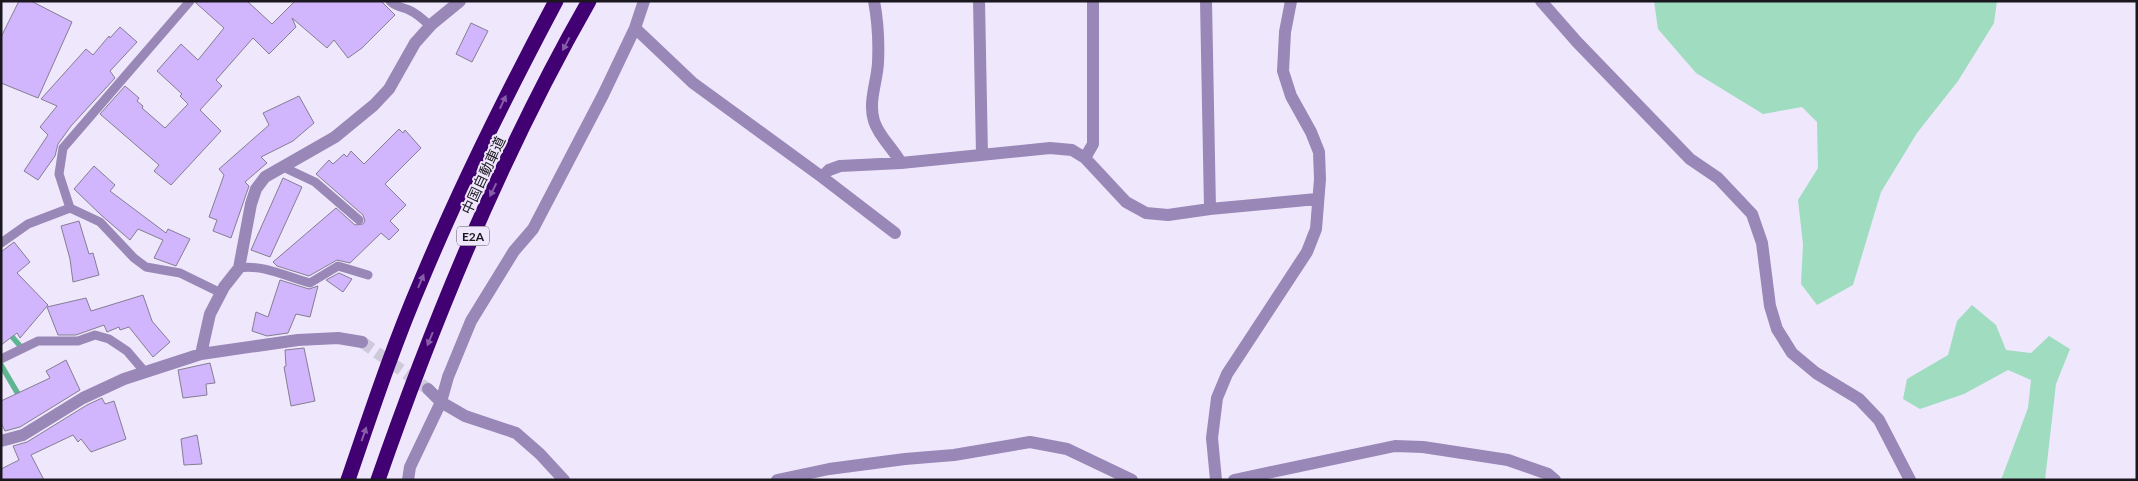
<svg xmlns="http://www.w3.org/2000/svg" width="2138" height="481" font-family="Lato,'Noto Sans JP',sans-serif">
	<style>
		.green { fill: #9fdcc0 }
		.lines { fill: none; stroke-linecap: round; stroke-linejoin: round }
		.stream { stroke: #5db691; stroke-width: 5.5 }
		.building { fill: #d1b5fd; stroke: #857e91 }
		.street-tunnel { stroke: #cfc9dc; stroke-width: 12; stroke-dasharray: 12 6; stroke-linecap: butt }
		.lane { stroke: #9987b7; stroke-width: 9 }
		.street { stroke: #9987b7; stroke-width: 12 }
		.highway { stroke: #410172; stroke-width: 15 }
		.oneway { fill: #875daa }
		.labels { text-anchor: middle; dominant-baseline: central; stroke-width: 4; stroke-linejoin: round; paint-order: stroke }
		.shield { fill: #efe8fd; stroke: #5a5661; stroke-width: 1 }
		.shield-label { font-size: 12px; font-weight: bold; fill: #1a171e }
		.street-label { font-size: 14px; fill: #1a171e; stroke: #efe8fd }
	</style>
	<rect width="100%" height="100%" fill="#efe8fd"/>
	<!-- green -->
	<path class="green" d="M1654,1h343l-3,22 -36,58 -41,52 -36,59 -28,93 -36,20 -16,-21 2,-40 -5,-44 20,-32 -1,-46 -15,-15 -39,7 -67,-41 -38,-44z
		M1972,305l24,20 10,25 25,3 18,-17 21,13 -14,35 -11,96h-44l27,-72 3,-28 -23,-10 -44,24 -44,15 -17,-10 4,-20 41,-24 9,-34z"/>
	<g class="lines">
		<!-- stream -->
		<path class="stream" d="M8,332l13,15
			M1,365l20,34"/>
	</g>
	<!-- building -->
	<path class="building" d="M19,1h12l41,21 -34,76 -37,-15v-46z
		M196,1h51l25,23 23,-23h86l14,14 -33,33 -14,10 -14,-18 -7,8 -35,-30 4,9 -27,27 -16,-16 -37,42 6,6 -22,24 21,21 -50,54 -17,-14 5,-6 -59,-51 25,-28 14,12 -2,3 6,5 -1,2 23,20 23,-24 -8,-8 2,-2 -25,-23 24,-27 17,16 26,-32 -28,-25z
		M471,23l17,8 -16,31 -16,-8z
		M120,27l17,15 -27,29 5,7 -44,48 -13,18 -3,12 -17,24 -14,-9 24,-36 -8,-8 17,-21 -16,-7 45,-50 7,6 16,-19 1,2z
		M299,96l15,27 -21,18 -32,16 6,6 -22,19 4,4 -18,52 -18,-7 4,-11 -8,-3 15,-42 -5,-6 50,-44 -6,-12z
		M399,129l4,4 2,-3 16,18 -36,36 21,21 -16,16 9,9 -10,10 -8,-7 -31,30 -13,-3 -28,16 -32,-10 -4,-4 63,-54 19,17 8,-1 2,-3 -2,-6 -47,-41 13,-14 4,4 11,-10 3,3 4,-6 13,13z
		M94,166l21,19 -5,6 56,42 2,-4 22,10 -14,27 -22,-8 9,-18 -25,-11 -8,11 -29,-25 -27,-26z
		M283,178l19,9 -32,70 -19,-7z
		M79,221l10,33 4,-1 6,22 -26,7 -3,-23 -9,-33z
		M14,242l16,20 -13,11 31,32 -28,33 -3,-5 -16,12v-93z
		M339,273l13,6 -9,13 -17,-12z
		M280,280l29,9 9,-3 -8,31 -14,-3 -8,19 -21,3 -15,-5 4,-19 12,5z
		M143,295l9,26 18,21 -17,15 -24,-30 -9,3 -1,-3 -12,5 -3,-7 -28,10h-18l-11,-28 39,-9 5,13z
		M304,348l11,53 -24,5 -7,-39 2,-1 -1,-16z
		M66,360l14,30 -60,37 -15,4 -4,-8v-22l49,-23 -4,-7z
		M210,363l5,20 -9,1 1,11 -24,3 -5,-28z
		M102,398l3,6 9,-3 12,38 -35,13 -10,-13 -3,3 -5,-7 -42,20 13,25h-43v-11l18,-9 -6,-14 14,-4 60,-37z
		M197,435l5,29 -18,1 -3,-26z"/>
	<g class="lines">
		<!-- street-tunnel -->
		<path class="street-tunnel" d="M362,342l66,47"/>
		<!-- lane -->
		<path class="lane" d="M390,1c6,6 12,6 19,9 9,4 15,10 21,16
			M283,167l32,15 44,38
			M70,208l-11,-34 4,-26 127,-147
			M1,243l27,-19 42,-16 30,14 34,36 12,9 34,6 41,20
			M239,268c24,-4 48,9 71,15l28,-17 30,9
			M1,359l37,-18h40l17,-6 14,4 18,12 18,21"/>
		<!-- street -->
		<path class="street" d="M874,1c4,21 5,41 4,62 -1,19 -10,39 -4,58 5,16 19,27 27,42
			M979,1l3,154
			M1206,1l4,208
			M1541,1l36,41 113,117 28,19 34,36 10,29 8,63 7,23 15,24 24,20 43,26 20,21 31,60
			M635,28l58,55 129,94 73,56
			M1085,158l8,-14v-143
			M822,177l7,-7 11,-4 61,-3 149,-15 22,2 13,8 41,44 20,11 22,2 42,-6 107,-10
			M201,354l9,-40 14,-27 15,-19 12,-64 5,-15 9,-12 70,-40 39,-32 15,-16 26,-46 17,-19 28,-23
			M428,389l13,13 24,14 51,17 24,21 24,26
			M1,441l22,-6 60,-37 41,-19 77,-25 97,-14 40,-2 24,4
			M408,480l2,-13 31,-65 7,-25 23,-56 43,-70 19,-22 70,-134 32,-67 9,-27
			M777,480l52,-11 76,-10 49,-4 76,-13 37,7 65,31
			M1216,480l-4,-42 5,-40 10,-24 80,-122 9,-23 4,-50 -1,-27 -8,-20 -20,-36 -8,-25 2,-39 6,-31
			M1234,480l161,-34 28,1 85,13 40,14 7,6"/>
		<!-- highway -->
		<path class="highway" d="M348,480c23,-67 45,-134 73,-199 40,-96 86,-188 135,-280
			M378,480c57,-164 124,-327 211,-479"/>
	</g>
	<!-- one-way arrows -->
	<defs><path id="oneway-solid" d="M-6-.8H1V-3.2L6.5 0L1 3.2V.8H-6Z" transform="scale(1.25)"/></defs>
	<g class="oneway">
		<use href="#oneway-solid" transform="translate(566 44) rotate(118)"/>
		<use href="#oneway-solid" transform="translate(503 102) rotate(-65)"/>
		<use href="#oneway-solid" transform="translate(493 190) rotate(116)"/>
		<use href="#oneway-solid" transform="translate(421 281) rotate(-67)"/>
		<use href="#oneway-solid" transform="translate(430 339) rotate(112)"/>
		<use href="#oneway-solid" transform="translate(364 434) rotate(-71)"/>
	</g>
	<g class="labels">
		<!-- shield labels -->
		<rect class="shield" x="457" y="226.5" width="32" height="19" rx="4"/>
		<g class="shield-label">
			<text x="473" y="236">E2A</text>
		</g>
		<!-- street labels -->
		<g class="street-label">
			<text transform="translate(483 175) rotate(-65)">中国自動車道</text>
		</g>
	</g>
	<!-- border -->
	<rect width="2138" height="481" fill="none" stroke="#1a171e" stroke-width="5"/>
</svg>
